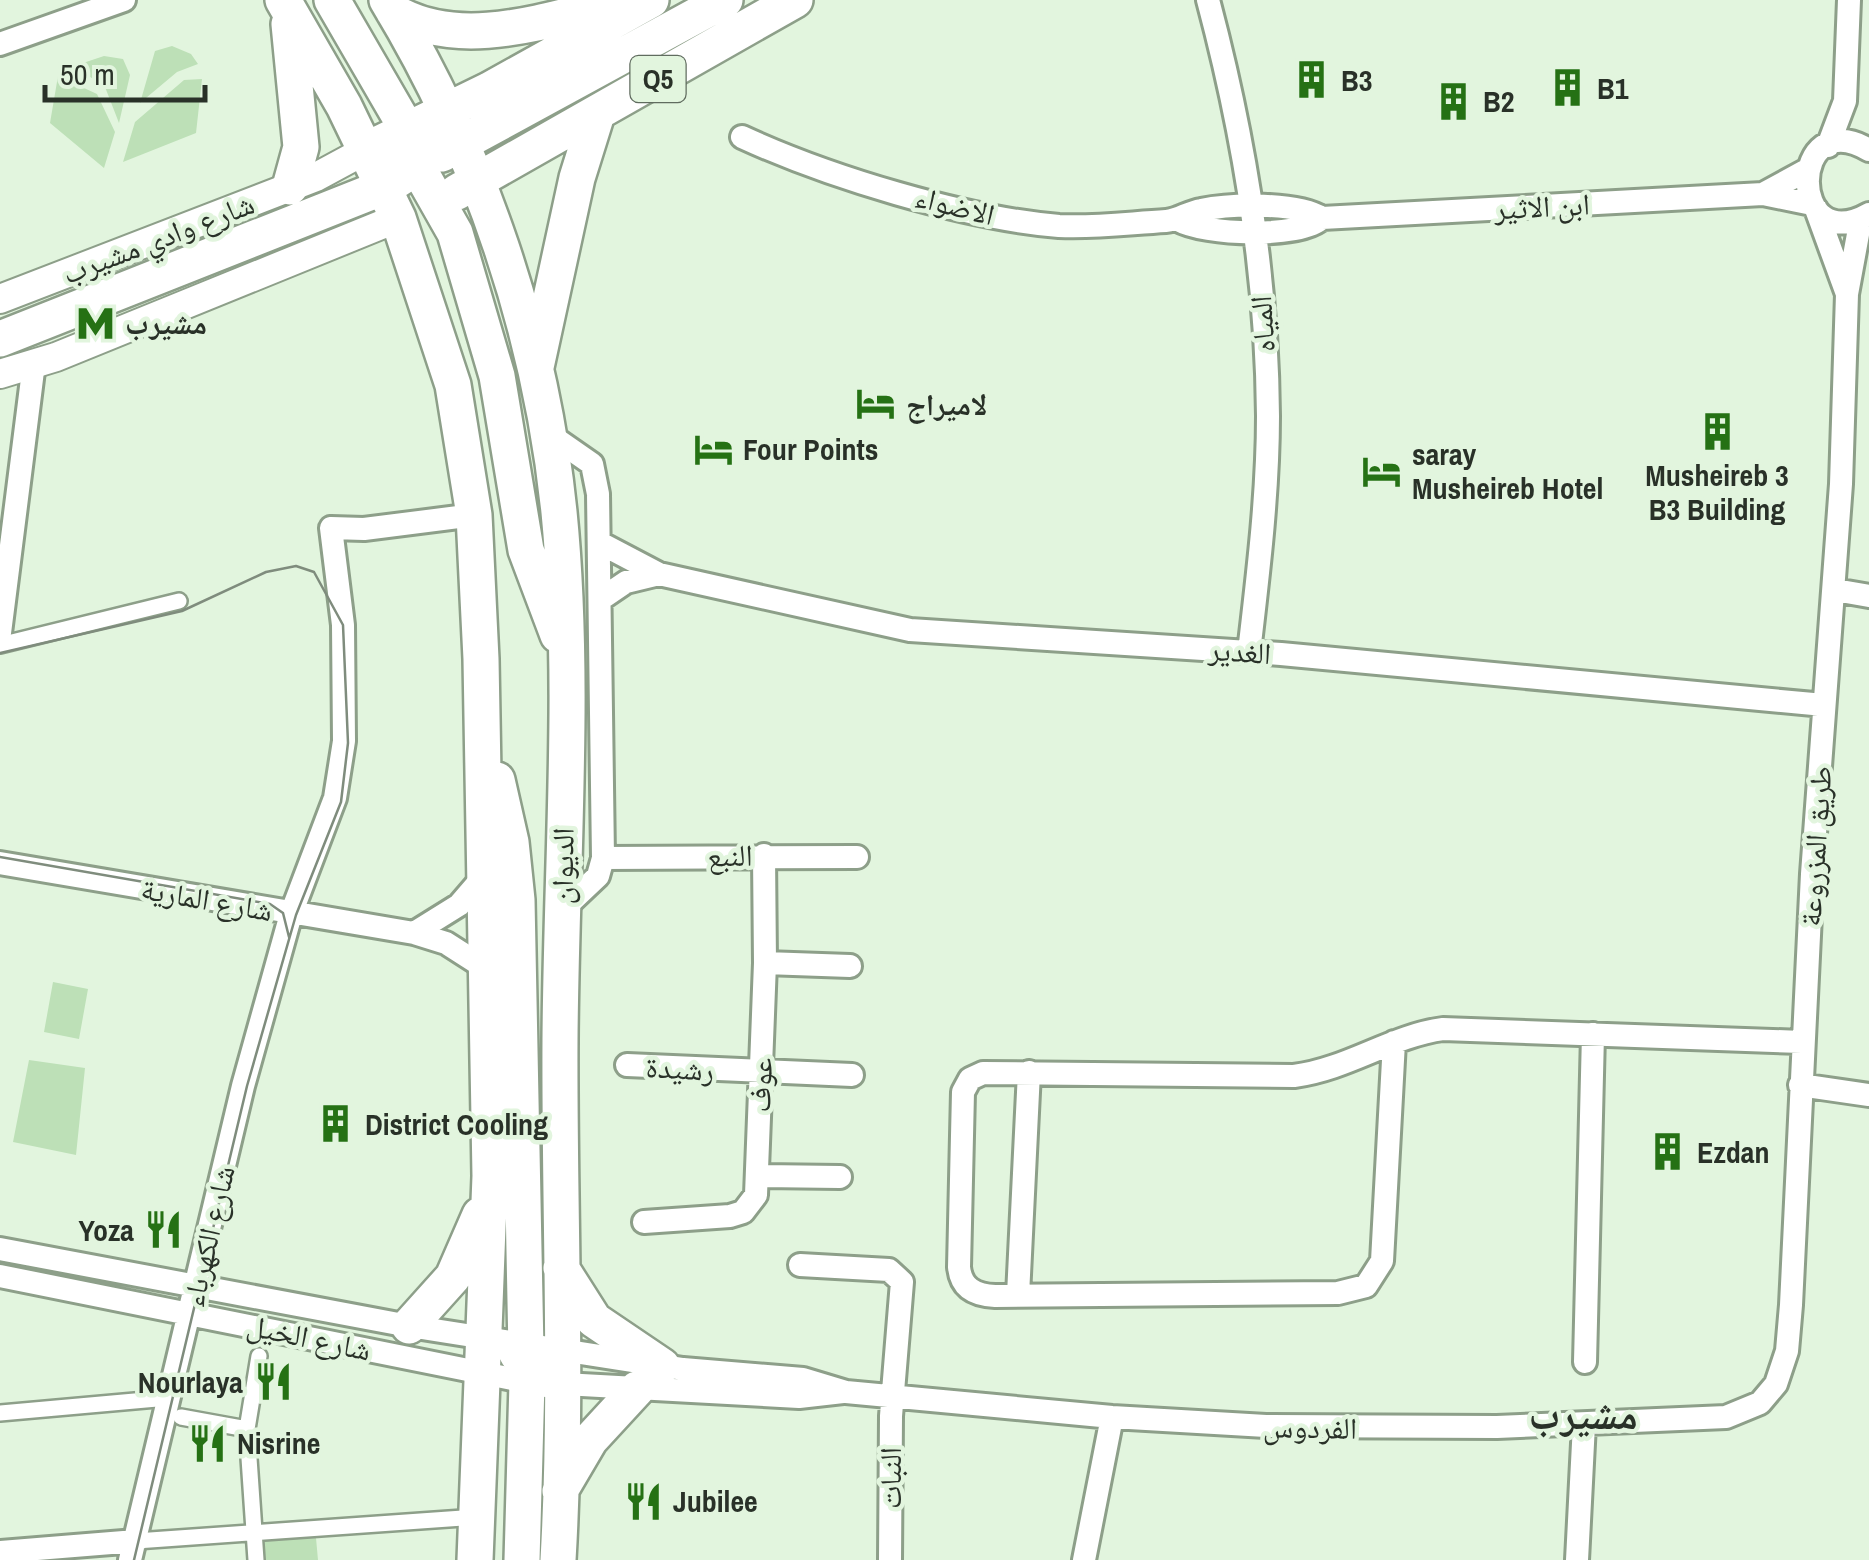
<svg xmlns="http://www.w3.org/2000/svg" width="1869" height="1560" font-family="'Archivo Narrow','Noto Naskh Arabic',sans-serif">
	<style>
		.green { fill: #bde0b7 }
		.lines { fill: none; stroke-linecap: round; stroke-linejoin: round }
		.pedestrian-casing { stroke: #8d9f89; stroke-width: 20 }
		.minor-casing { stroke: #8d9f89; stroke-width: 28 }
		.tertiary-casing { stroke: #8d9f89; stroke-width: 32 }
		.primary-casing { stroke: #8d9f89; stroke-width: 40 }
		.pedestrian { stroke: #fff; stroke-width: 15 }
		.minor { stroke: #fff; stroke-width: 22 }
		.tertiary { stroke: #fff; stroke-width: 28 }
		.primary { stroke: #fff; stroke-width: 35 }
		.tram { stroke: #7f8c7d; stroke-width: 2.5 }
		.labels { text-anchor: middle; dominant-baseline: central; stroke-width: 9; stroke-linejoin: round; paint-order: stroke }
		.shield { fill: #e2f5de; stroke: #606c5f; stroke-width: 2.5 }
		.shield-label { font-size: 28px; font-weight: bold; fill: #293128 }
		.poi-label { font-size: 30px; font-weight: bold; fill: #293128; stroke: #e2f5de; text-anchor: start }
		.street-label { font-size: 30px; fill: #293128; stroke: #e2f5de }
		.district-label { font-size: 40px; font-weight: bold; fill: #293128; stroke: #e2f5de }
	</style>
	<rect width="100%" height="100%" fill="#e2f5de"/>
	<!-- green -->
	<path class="green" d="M172,46l19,8 7,10 -21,8 -37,31 15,-52z
		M104,56l19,3 7,16 -11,48 -14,-36 -31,-21z
		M58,76l39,18 18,38 -11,36 -54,-45z
		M202,79l-6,54 -73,29 12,-40 49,-42z
		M53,982l35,7 -9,50 -35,-7z
		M29,1060l56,8 -9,87 -63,-13z
		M315,1527l3,33h-62l-3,-28z"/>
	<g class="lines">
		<defs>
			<path id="pedestrian" d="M0,645l179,-44
				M0,1413l157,-14
				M181,1417l66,12
				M136,1541l341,-24
				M256,1560l-9,-131 12,-73"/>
			<path id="minor" d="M1208,0c36,135 59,275 60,416 0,78 -10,159 -19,236
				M0,44l124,-44
				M742,137c87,40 221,81 317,89 35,2 71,-3 107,-5 13,-1 22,-9 35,-11 30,-6 96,-8 121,8l441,-24 49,10
				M1828,146l17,-45 4,-101
				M1869,150c-81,-48 -82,110 0,64
				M1763,194l44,-24
				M1816,209l31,85
				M1178,220c26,15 122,19 144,-2
				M546,432l46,32 6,30 5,364 -5,18 -37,35
				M600,543l59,31 251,56 371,24 543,51
				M1835,590l34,6
				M601,599l25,-17 33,-8
				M0,633l34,-270
				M603,858l254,-1
				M0,863l414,70 32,10 39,25
				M414,933l45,-28 25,-29
				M765,963l85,3
				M1394,1042l-12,219 -16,25 -28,7 -343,3c-20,-1 -34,-8 -36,-29l4,-175 7,-13 13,-6 311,3c54,-7 97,-40 149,-47l359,13
				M627,1065l225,10
				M1800,1085l69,10
				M758,1176l82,1
				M644,1222l86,-6 13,-4 13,-17 9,-232 -1,-108
				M0,1249l409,77 274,43 120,10 43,13 266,25 154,9 231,1 229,-10 34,-14 16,-19 11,-33 4,-46 21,-431 29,-390 6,-190 14,-76
				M800,1265l89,5 13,12 -11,134 -1,144
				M0,1276l527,106 272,15 44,-5
				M1018,1295l11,-223
				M1585,1362l8,-328
				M0,1552l136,-11
				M130,1560l113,-474 48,-172 44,-116 9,-57 -1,-116 -12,-97 33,1 110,-14
				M1084,1560l28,-143
				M1577,1560l7,-136"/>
			<path id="tertiary" d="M0,299l316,-122 50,-27
				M0,374l56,-17 342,-139"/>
			<path id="primary" d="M283,0l61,106 54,112 55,167 21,130 7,144 9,517 -15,384
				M332,0l87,150
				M387,0c93,153 154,334 172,512 17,172 2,355 1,528 -1,173 8,347 -2,520
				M394,12c70,41 160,5 233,-11
				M289,24l12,123 -11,40
				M366,150l30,3 21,13 38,67 42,143 29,174 32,85
				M366,150l123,-60 162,-90
				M442,154l283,-154
				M457,192l338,-192
				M0,339l384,-152c31,-15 62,-40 65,-76
				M536,367l41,-189 20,-64
				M497,780l14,62 6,58 9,451 10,20 24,15
				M561,1268l33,52 68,46
				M409,1326l44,-49 27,-62
				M517,1354l8,11 2,17 -5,178
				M560,1491l30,-51 47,-51"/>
		</defs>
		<!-- pedestrian casing -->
		<use href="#pedestrian" class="pedestrian-casing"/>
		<!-- minor casing -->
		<use href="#minor" class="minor-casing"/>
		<!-- tertiary casing -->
		<use href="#tertiary" class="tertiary-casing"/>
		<!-- primary casing -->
		<use href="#primary" class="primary-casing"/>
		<!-- pedestrian -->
		<use href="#pedestrian" class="pedestrian"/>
		<!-- minor -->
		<use href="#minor" class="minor"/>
		<!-- tertiary -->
		<use href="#tertiary" class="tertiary"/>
		<!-- primary -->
		<use href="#primary" class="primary"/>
		<!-- tram -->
		<path class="tram" d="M0,653l182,-42 84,-39 30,-6 18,6 29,53 5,118 -7,59 -45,113 -49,171 -113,474
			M0,857l270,47 13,9 6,24"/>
	</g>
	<!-- icons -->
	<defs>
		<symbol id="building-bare" viewBox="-9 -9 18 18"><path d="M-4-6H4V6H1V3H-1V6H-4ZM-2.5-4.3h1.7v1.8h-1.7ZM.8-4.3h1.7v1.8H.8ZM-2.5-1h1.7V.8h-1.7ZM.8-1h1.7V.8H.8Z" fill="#257114" stroke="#e2f5de" stroke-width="2.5" paint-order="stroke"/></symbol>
		<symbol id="metro-bare" viewBox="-9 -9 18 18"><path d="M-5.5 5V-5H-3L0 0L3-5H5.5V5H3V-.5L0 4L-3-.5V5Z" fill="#257114" stroke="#e2f5de" stroke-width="2.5" paint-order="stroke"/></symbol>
		<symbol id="hotel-bare" viewBox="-9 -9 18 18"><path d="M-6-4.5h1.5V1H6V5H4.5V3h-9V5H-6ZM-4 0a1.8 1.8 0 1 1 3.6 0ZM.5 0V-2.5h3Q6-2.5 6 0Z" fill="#257114" stroke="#e2f5de" stroke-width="2.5" paint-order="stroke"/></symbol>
		<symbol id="restaurant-bare" viewBox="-9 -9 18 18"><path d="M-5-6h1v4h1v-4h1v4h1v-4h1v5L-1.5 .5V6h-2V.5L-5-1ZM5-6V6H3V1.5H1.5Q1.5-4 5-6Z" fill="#257114" stroke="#e2f5de" stroke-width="2.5" paint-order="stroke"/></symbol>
	</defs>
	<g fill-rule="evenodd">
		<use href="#building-bare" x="1284" y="52" width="55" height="55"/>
		<use href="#building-bare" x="1540" y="60" width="55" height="55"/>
		<use href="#building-bare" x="1426" y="74" width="55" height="55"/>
		<use href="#metro-bare" x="68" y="296" width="55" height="55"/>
		<use href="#hotel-bare" x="848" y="376" width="55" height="55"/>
		<use href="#building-bare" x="1690" y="404" width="55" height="55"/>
		<use href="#hotel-bare" x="686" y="422" width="55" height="55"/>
		<use href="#hotel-bare" x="1354" y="444" width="55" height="55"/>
		<use href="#building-bare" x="308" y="1096" width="55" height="55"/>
		<use href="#building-bare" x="1640" y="1124" width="55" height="55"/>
		<use href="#restaurant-bare" x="136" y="1202" width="55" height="55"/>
		<use href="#restaurant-bare" x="246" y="1354" width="55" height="55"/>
		<use href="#restaurant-bare" x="180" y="1416" width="55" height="55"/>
		<use href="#restaurant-bare" x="616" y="1474" width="55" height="55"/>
	</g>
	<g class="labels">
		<!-- shield labels -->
		<rect class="shield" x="630.5" y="56" width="55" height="46" rx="8"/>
		<g class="shield-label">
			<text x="658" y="79">Q5</text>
		</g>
		<!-- poi labels -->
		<g class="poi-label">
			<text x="1341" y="80">B3</text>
			<text x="1597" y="88">B1</text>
			<text x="1483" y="101">B2</text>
			<text x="125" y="323">مشيرب</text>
			<text x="906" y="404">لاميراج</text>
			<text x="743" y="449">Four Points</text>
			<text x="1412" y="454">saray<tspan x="1412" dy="34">Musheireb Hotel</tspan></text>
			<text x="1717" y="475" text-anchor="middle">Musheireb 3<tspan x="1717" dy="34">B3 Building</tspan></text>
			<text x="365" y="1124">District Cooling</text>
			<text x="1697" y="1152">Ezdan</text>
			<text x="134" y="1230" text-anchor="end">Yoza</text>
			<text x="243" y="1382" text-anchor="end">Nourlaya</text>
			<text x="237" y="1443">Nisrine</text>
			<text x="673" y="1501">Jubilee</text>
		</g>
		<!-- street labels -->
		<g class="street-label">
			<text transform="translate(955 205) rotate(14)">الاضواء</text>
			<text transform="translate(1542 206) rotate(-3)">ابن الاثير</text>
			<text transform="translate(158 238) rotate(-21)">شارع وادي مشيرب</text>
			<text transform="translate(1262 324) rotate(-94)">المياه</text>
			<text transform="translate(1240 651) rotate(4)">الغدير</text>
			<text transform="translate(1815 846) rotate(-86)">طريق المزروعة</text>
			<text transform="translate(730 855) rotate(-1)">النبع</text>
			<text transform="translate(562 866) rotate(-89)">الديوان</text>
			<text transform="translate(207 899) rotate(10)">شارع المارية</text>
			<text transform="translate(680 1068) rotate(3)">رشيدة</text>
			<text transform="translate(760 1085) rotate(-88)">عوف</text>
			<text transform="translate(208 1236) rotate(-77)">شارع الكهرباء</text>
			<text transform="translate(309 1337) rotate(12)">شارع الخيل</text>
			<text transform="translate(1310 1427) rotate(1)">الفردوس</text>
			<text transform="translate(890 1478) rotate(-90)">النبات</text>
		</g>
		<!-- district labels -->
		<g class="district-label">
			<text x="1583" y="1414">مشيرب</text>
		</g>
	</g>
	<!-- scale -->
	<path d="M45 85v15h160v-15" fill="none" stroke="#293128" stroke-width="5"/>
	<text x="60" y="85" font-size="30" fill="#293128" stroke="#e2f5de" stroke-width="8" paint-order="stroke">50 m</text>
</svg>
